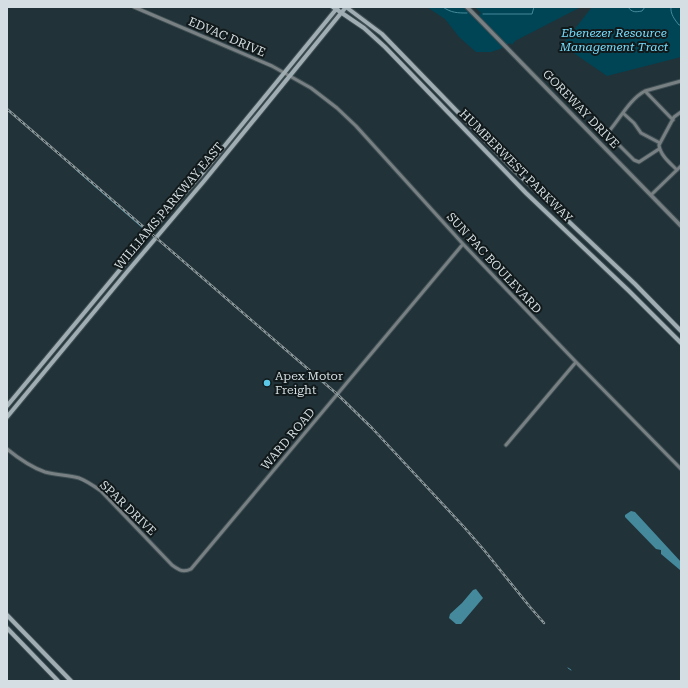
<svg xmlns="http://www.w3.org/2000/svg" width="688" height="688" font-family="'Roboto Serif',serif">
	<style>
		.green { fill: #004555 }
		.water { fill: #45899d }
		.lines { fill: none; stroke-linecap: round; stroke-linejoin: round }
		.stream { stroke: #45899d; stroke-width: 1 }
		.minor-casing { stroke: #3e4e53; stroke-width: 5 }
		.tertiary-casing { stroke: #3e4e53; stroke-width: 5.5 }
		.secondary-casing { stroke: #3e4e53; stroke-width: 6 }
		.minor { stroke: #788083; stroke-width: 3 }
		.tertiary { stroke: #788083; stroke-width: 3.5 }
		.secondary { stroke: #a0aeb3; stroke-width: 4 }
		.rail-casing { stroke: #89969a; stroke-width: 2.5 }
		.rail { stroke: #11191b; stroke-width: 1; stroke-dasharray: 3; stroke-linecap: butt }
		.poi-dot { fill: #5bc8e7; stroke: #11191b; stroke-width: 1.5 }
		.labels { text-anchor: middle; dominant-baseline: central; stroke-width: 4; stroke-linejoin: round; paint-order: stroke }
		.park-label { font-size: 12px; font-style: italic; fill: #76ddfc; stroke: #11191b }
		.street-label { font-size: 12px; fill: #d5dfe3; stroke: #11191b }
		.poi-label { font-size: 12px; fill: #d5dfe3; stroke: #11191b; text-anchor: start }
	</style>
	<rect width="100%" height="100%" fill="#213238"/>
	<!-- green -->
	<path class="green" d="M427,7h42l8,10 4,-4 -6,-6h105l-1,1 -64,33 -3,4 -2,-2 -10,6 -9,3h-15l-17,-15 -14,-18z
		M592,7h89v50l-74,19 -45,-31z"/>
	<!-- water -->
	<path class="water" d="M631,511l4,1 46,50v7l-1,1 -19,-16v-4l-5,-1 -31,-32v-2z
		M476,589l7,9 -22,26h-5l-7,-6 1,-4 12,-11 11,-13z"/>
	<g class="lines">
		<!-- stream -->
		<path class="stream" d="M443,7c8,6 15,6 24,6
			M628,7c4,6 8,5 14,4l3,-4
			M671,7c-1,7 4,13 8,18h2
			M483,14h49l2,-7
			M76,170l69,60
			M568,668l3,2"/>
		<defs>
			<path id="minor" d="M134,7l138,59 39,22 26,20 19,18 107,118 113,118 105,107
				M645,91l36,-10
				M623,113l11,10 7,10 19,10
				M659,149l-20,13 -5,-2 -25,-25 1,-5c11,-13 20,-31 35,-39l28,29
				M677,170c-7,-7 -17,-15 -18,-25l15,-28 7,-5
				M651,195l30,-29
				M506,445l70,-83
				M7,449c11,9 24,18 38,23 11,3 23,3 34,6 8,3 15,8 22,13l71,74c7,5 11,8 19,4l272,-325"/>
			<path id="tertiary" d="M467,7l214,219"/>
			<path id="secondary" d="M333,7l31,21 21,19 141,146 103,98 52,52
				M346,7l36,27 131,135 122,115 46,47
				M7,406l116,-140 27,-34 50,-56 138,-169
				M7,417l120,-145 77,-91 142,-174
				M7,615l64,66
				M7,628l51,53"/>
		</defs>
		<!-- minor casing -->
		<use href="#minor" class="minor-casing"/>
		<!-- tertiary casing -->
		<use href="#tertiary" class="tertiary-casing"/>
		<!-- secondary casing -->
		<use href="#secondary" class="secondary-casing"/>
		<!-- minor -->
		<use href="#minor" class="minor"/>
		<!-- tertiary -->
		<use href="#tertiary" class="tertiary"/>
		<!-- secondary -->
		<use href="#secondary" class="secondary"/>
		<defs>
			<path id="rail" d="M7,109l330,285 35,34 92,99 20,23 46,57 14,16"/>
		</defs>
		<!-- rail casing -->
		<use href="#rail" class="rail-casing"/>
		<!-- rail -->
		<use href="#rail" class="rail"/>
	</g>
	<!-- markers -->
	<circle class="poi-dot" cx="267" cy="383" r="4"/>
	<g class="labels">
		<!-- park labels -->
		<g class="park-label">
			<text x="614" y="33">Ebenezer Resource<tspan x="614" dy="14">Management Tract</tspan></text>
		</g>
		<!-- street labels -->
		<g class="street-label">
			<text transform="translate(227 37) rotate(23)">EDVAC DRIVE</text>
			<text transform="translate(581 109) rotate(46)">GOREWAY DRIVE</text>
			<text transform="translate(516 166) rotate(45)">HUMBERWEST PARKWAY</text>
			<text transform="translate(169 206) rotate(-50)">WILLIAMS PARKWAY EAST</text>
			<text transform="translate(494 263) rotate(47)">SUN PAC BOULEVARD</text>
			<text transform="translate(288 439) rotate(-50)">WARD ROAD</text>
			<text transform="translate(128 508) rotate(44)">SPAR DRIVE</text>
		</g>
		<!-- poi labels -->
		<g class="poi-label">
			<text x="275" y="376">Apex Motor<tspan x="275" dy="14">Freight</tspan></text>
		</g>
	</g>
	<!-- border -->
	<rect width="688" height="688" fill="none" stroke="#d5dfe3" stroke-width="16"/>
</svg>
